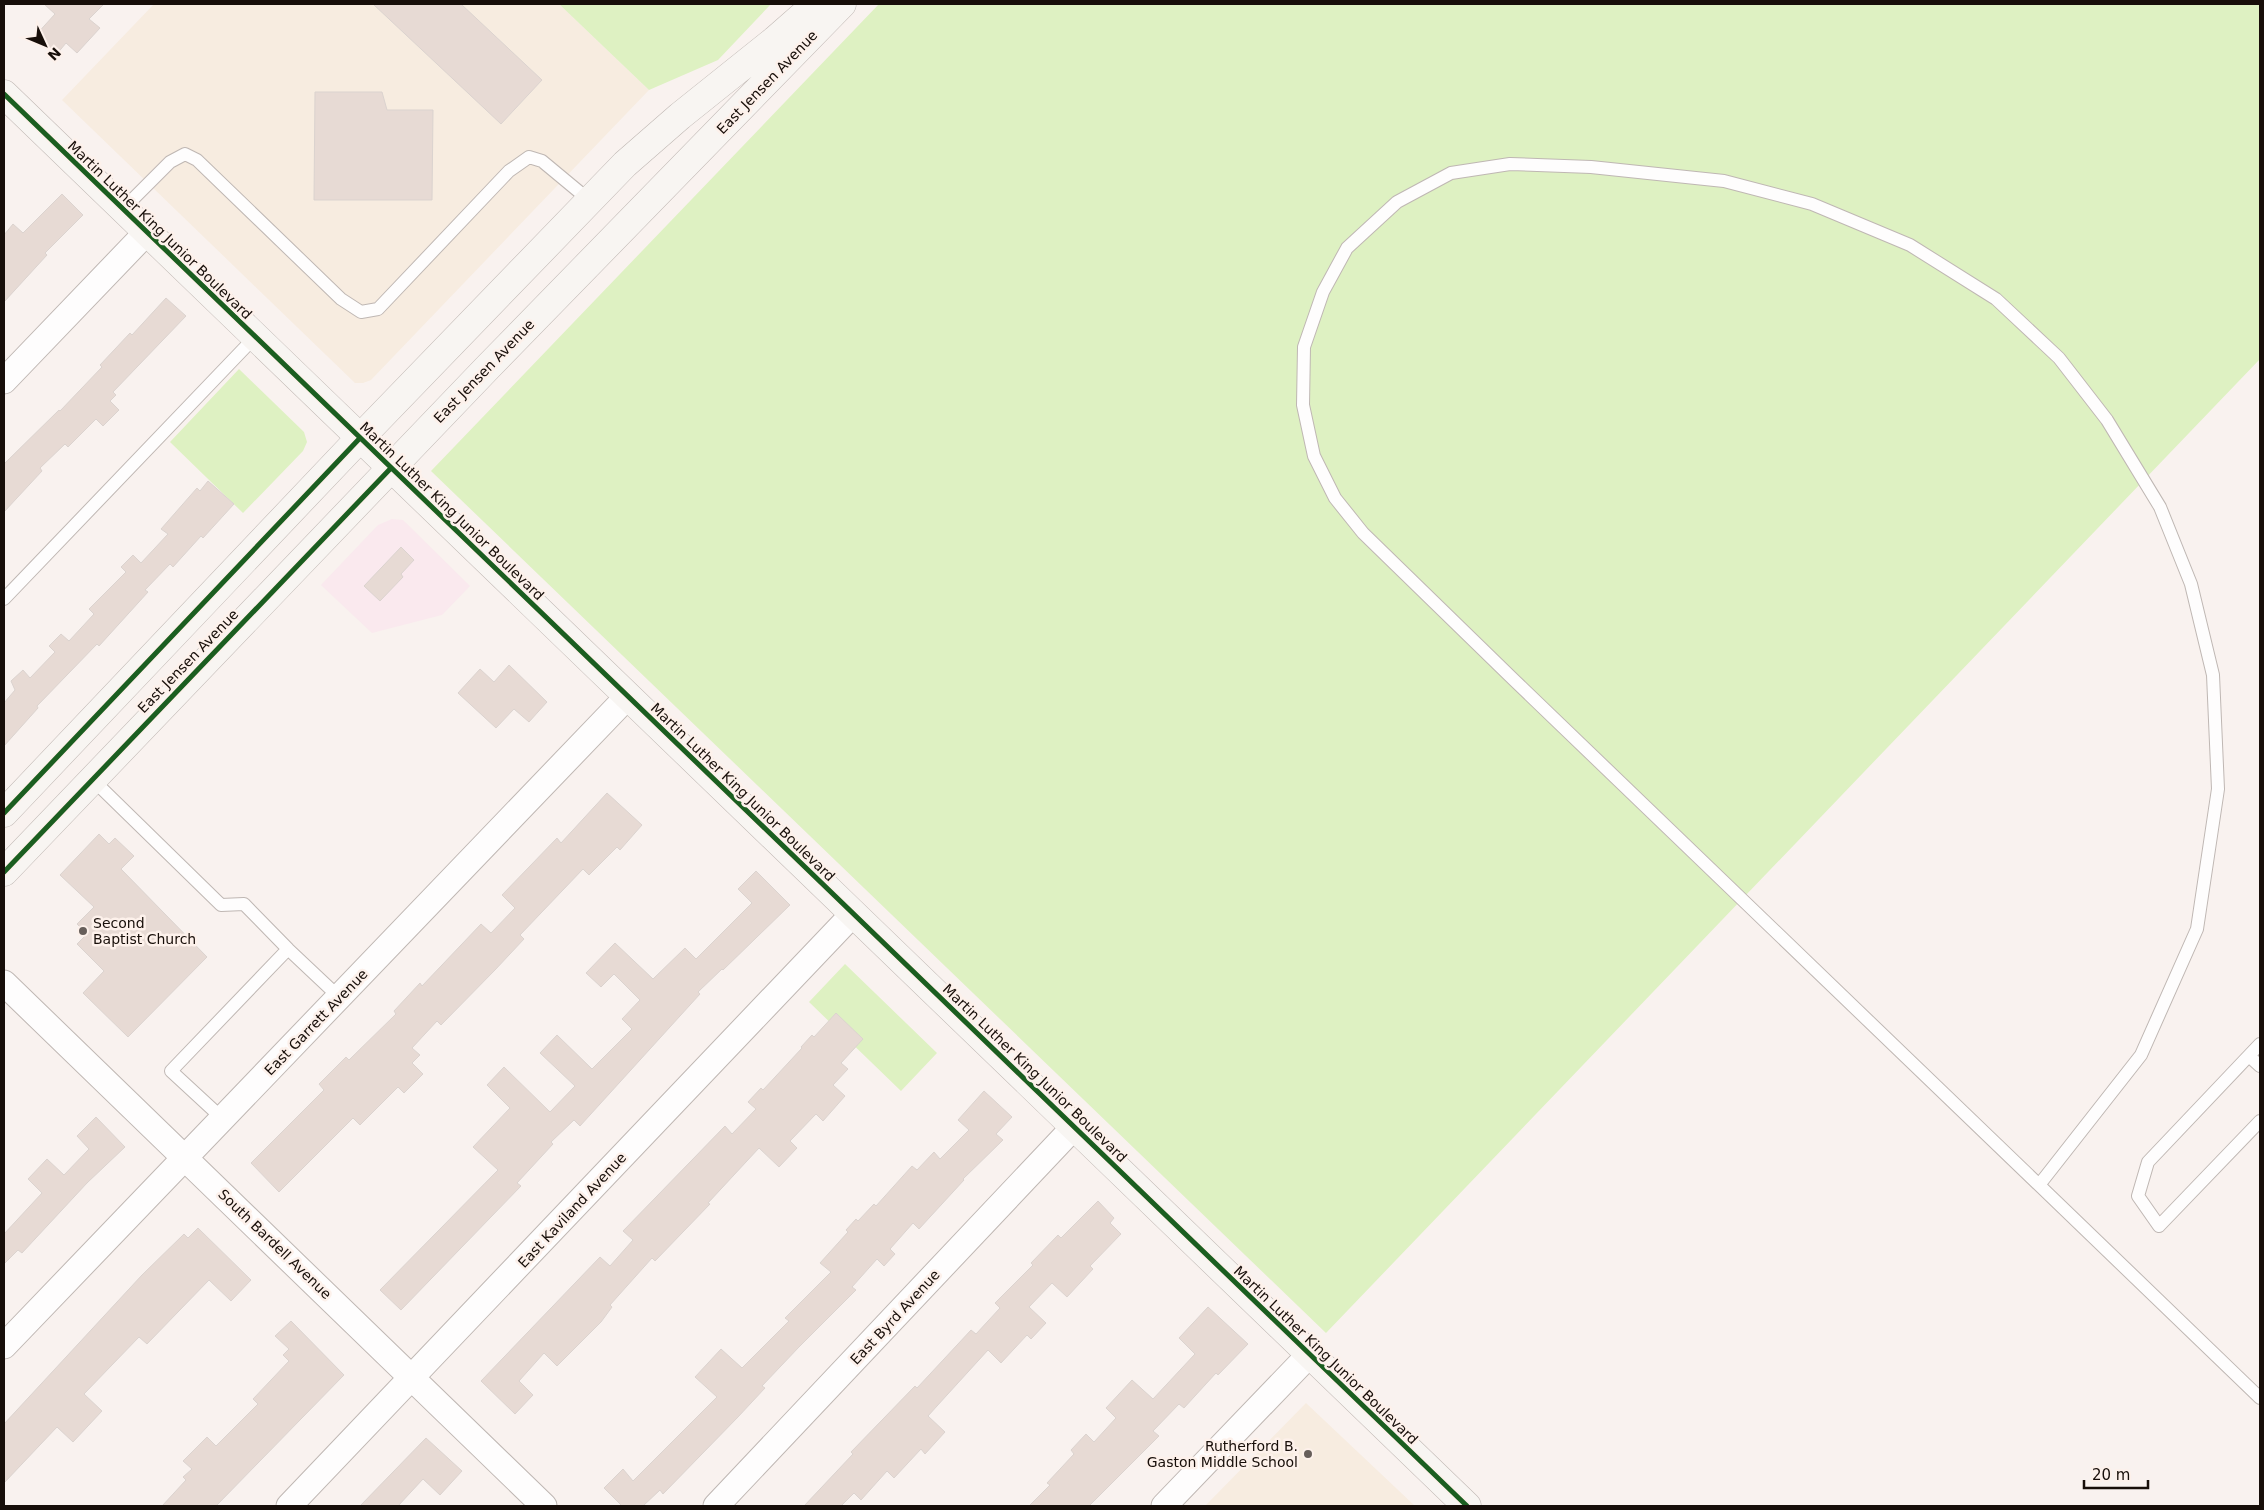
<svg xmlns="http://www.w3.org/2000/svg" width="2264" height="1510" font-family="'DejaVu Sans',sans-serif">
	<style>
		.commercial { fill: #fae9ee }
		.education { fill: #f7ece0 }
		.green { fill: #def1c2 }
		.building { fill: #e7dad4; stroke: #dbd3cf }
		.lines { fill: none; stroke-linecap: round; stroke-linejoin: round }
		.lane-casing { stroke: #bfb7b3; stroke-width: 14 }
		.street-casing { stroke: #bfb7b3; stroke-width: 27 }
		.secondary-casing { stroke: #bfb7b3; stroke-width: 29 }
		.lane { stroke: #fefdfd; stroke-width: 12 }
		.street { stroke: #fefdfd; stroke-width: 25 }
		.secondary { stroke: #f8f5f2; stroke-width: 28 }
		.cycleway-casing { stroke: #fdf1eb; stroke-width: 8 }
		.cycleway { stroke: #1b5e20; stroke-width: 5 }
		.poi-dot { fill: #665e5a; stroke: #fdf1eb; stroke-width: 2 }
		.labels { text-anchor: middle; dominant-baseline: central; stroke-width: 5; stroke-linejoin: round; paint-order: stroke }
		.street-label { font-size: 14px; fill: #170e09; stroke: #fdf1eb }
		.poi-label { font-size: 14px; fill: #170e09; stroke: #fdf1eb; text-anchor: start }
	</style>
	<rect width="100%" height="100%" fill="#f9f2ef"/>
	<!-- commercial -->
	<path class="commercial" d="M392,519l11,1 67,66 -28,29 -70,18 -51,-48 57,-60z"/>
	<!-- education -->
	<path class="education" d="M154,4h405l90,86 -278,290 -8,3h-8l-293,-283z
		M1306,1403l109,103h-210z"/>
	<!-- green -->
	<path class="green" d="M559,4h212l-53,56 -69,30z
		M879,4h1381v355l-934,974 -895,-862z
		M239,369l65,63 3,10 -4,9 -60,62 -73,-71z
		M845,964l92,89 -36,38 -92,-89z"/>
	<!-- building -->
	<path class="building" d="M44,4h60l-15,15 11,9 -23,25 -11,-10 -10,12 -21,-19 20,-22z
		M373,4h88l81,76 -41,44z
		M315,92h67l5,18h46l-1,90h-118z
		M62,194l21,21 -38,38 2,2 -43,47v-67l9,-11 10,9z
		M166,298l20,18 -73,76 3,3 -6,6 9,9 -16,16 -7,-7 -28,28 -3,-3 -25,24 2,3 -38,41v-48l55,-54 1,1 42,-44 -2,-2 30,-32 2,2z
		M208,481l26,23 -31,34 -2,-2 -28,31 -3,-3 -25,26 3,2 -49,54 -2,-2 -60,62 1,2 -34,38v-43l11,-13 -4,-9 12,-11 7,8 25,-26 -6,-6 12,-12 8,7 25,-27 -5,-5 37,-37 -5,-5 12,-12 8,8 27,-29 -7,-5 36,-41 3,3z
		M401,547l13,13 -13,14 2,3 -23,24 -16,-15z
		M509,665l38,37 -18,20 -15,-13 -18,19 -38,-35 22,-24 14,13z
		M607,793l35,32 -22,25 -3,-3 -28,28 -6,-6 -63,66 4,4 -29,31 -54,55 -4,-4 -25,27 8,7 -8,8 11,11 -19,19 -6,-6 -38,38 -7,-7 -74,74 -28,-29 73,-73 -5,-6 27,-27 3,3 47,-46 -2,-3 26,-28 2,3 59,-62 10,9 24,-25 -13,-13 55,-57 4,5z
		M99,834l10,10 6,-6 19,18 -13,13 86,88 -79,80 -45,-44 21,-22 -27,-27 10,-10 -10,-10 17,-17 -34,-32z
		M756,871l34,34 -67,65 -1,-1 -24,23 2,2 -120,132 -6,-6 -23,22 2,2 -36,39 4,3 -120,124 -21,-20 118,-120 -25,-23 37,-39 -23,-23 17,-18 46,45 25,-26 -35,-33 17,-18 35,34 40,-40 -10,-10 18,-19 -26,-26 -13,13 -15,-14 29,-30 38,36 32,-31 11,11 56,-56 -14,-14z
		M836,1013l27,26 -22,24 7,6 -15,16 12,11 -22,25 -7,-7 -26,27 7,7 -18,19 -20,-19 -51,55 2,1 -55,57 -3,-3 -42,47 2,2 -11,15 -44,44 -13,-13 -25,28 14,14 -18,19 -34,-33 119,-124 10,9 23,-26 -10,-9 102,-105 7,8 24,-25 -8,-7 13,-14 2,2 39,-42 -1,-1 11,-12 2,2z
		M984,1091l28,26 -16,17 7,6 -40,39 1,1 -45,49 -6,-6 -23,26 5,5 -11,12 -7,-7 -25,28 4,3 -57,57 -37,39 3,2 -27,29 -75,77 -3,-4 -17,16h-21l-18,-18 19,-19 10,12 84,-84 -22,-20 26,-28 21,19 47,-47 -4,-3 46,-46 -11,-9 28,-31 -2,-2 10,-11 2,2 16,-17 2,2 36,-40 5,4 17,-18 6,7 29,-29 -11,-10z
		M96,1117l29,30 -38,36 -65,70 -4,-3 -14,14v-30l38,-41 -14,-14 19,-20 17,16 25,-26 -12,-13z
		M1098,1201l16,17 -4,5 11,11 -31,32 3,3 -26,28 -15,-14 -23,24 17,16 -15,16 -4,-4 -26,28 -13,-13 -51,56 -9,10 17,16 -20,22 -4,-5 -27,29 -7,-7 -26,29 -7,-7 -13,13h-37l49,-52 -2,-2 64,-66 2,2 54,-58 5,4 24,-26 -5,-5 38,-38 -2,-2 27,-28 3,3z
		M198,1228l53,52 -20,21 -22,-21 -62,64 -8,-7 -55,57 18,17 -29,31 -16,-15 -53,56v-59l138,-149 42,-41 4,4z
		M1208,1307l40,37 -30,31 -2,-2 -32,35 -5,-4 -26,27 6,5 -70,70h-60l21,-21 -3,-2 27,-29 -3,-4 15,-16 8,8 22,-24 -10,-10 26,-28 21,19 42,-45 -16,-16z
		M291,1321l53,54 -128,131h-54l24,-26 -3,-3 9,-8 -9,-8 24,-24 9,9 42,-42 -5,-5 36,-38 -6,-6 6,-6 -14,-13z
		M426,1438l36,33 -22,24 -17,-16 -25,27h-38z"/>
	<g class="lines">
		<defs>
			<path id="lane" d="M123,209l47,-47 15,-8 12,6 144,139 20,13 17,-3 131,-138 20,-14 13,4 47,39
				M4,599l251,-262
				M92,779l129,126 23,-1 44,45
				M2260,1044l-112,118 -10,34 21,30 101,-105
				M2249,1056l11,10
				M223,1119l-52,-48 117,-122 52,49
				M2039,1185l102,-130 56,-126 21,-140 -5,-114 -22,-91 -31,-77 -53,-87 -48,-62 -63,-59 -86,-54 -98,-41 -88,-23 -133,-14 -81,-3 -59,9 -54,29 -50,46 -24,44 -19,55 -1,58 11,51 21,42 28,35 151,147 525,505 221,213"/>
			<path id="street" d="M4,381l143,-149
				M4,983l540,523
				M4,1346l624,-650
				M289,1506l564,-592
				M716,1506l358,-379
				M1164,1506l146,-152"/>
			<path id="secondary" d="M4,94l1463,1412
				M4,813l356,-375 265,-274 55,-48 95,-76 41,-36
				M4,872l484,-505 354,-363"/>
		</defs>
		<!-- lane casing -->
		<use href="#lane" class="lane-casing"/>
		<!-- street casing -->
		<use href="#street" class="street-casing"/>
		<!-- secondary casing -->
		<use href="#secondary" class="secondary-casing"/>
		<!-- lane -->
		<use href="#lane" class="lane"/>
		<!-- street -->
		<use href="#street" class="street"/>
		<!-- secondary -->
		<use href="#secondary" class="secondary"/>
		<defs>
			<path id="cycleway" d="M4,94l1463,1412
				M4,813l356,-375
				M4,872l387,-404"/>
		</defs>
		<!-- cycleway casing -->
		<use href="#cycleway" class="cycleway-casing"/>
		<!-- cycleway -->
		<use href="#cycleway" class="cycleway"/>
	</g>
	<!-- markers -->
	<g class="poi-dot">
		<circle cx="83" cy="931" r="5"/>
		<circle cx="1308" cy="1454" r="5"/>
	</g>
	<g class="labels">
		<!-- street labels -->
		<g class="street-label">
			<text transform="translate(767 82) rotate(-46)">East Jensen Avenue</text>
			<text transform="translate(160 230) rotate(44)">Martin Luther King Junior Boulevard</text>
			<text transform="translate(484 371) rotate(-46)">East Jensen Avenue</text>
			<text transform="translate(452 511) rotate(44)">Martin Luther King Junior Boulevard</text>
			<text transform="translate(188 661) rotate(-46)">East Jensen Avenue</text>
			<text transform="translate(743 792) rotate(44)">Martin Luther King Junior Boulevard</text>
			<text transform="translate(316 1022) rotate(-46)">East Garrett Avenue</text>
			<text transform="translate(1035 1073) rotate(44)">Martin Luther King Junior Boulevard</text>
			<text transform="translate(572 1210) rotate(-47)">East Kaviland Avenue</text>
			<text transform="translate(275 1244) rotate(44)">South Bardell Avenue</text>
			<text transform="translate(895 1317) rotate(-47)">East Byrd Avenue</text>
			<text transform="translate(1326 1355) rotate(44)">Martin Luther King Junior Boulevard</text>
		</g>
		<!-- poi labels -->
		<g class="poi-label">
			<text x="93" y="923">Second<tspan x="93" dy="16">Baptist Church</tspan></text>
			<text x="1298" y="1446" text-anchor="end">Rutherford B.<tspan x="1298" dy="16">Gaston Middle School</tspan></text>
		</g>
	</g>
	<!-- border -->
	<rect width="2264" height="1510" fill="none" stroke="#170e09" stroke-width="10"/>
	<!-- north arrow -->
	<g transform="translate(45 45) rotate(134)" stroke="#fdf1eb" stroke-width="4" paint-order="stroke">
	<path d="M0-4L9 19L0 12L-9 19Z" fill="#170e09"/>
	<text y="-8" font-size="14" font-weight="bold" text-anchor="middle" fill="#170e09">N</text>
	</g>
	<!-- scale -->
	<path d="M2084 1480v8h64v-8" fill="none" stroke="#170e09" stroke-width="2.5"/>
	<text x="2092" y="1480" font-size="15" fill="#170e09" stroke="#fdf1eb" stroke-width="4" paint-order="stroke">20 m</text>
</svg>
